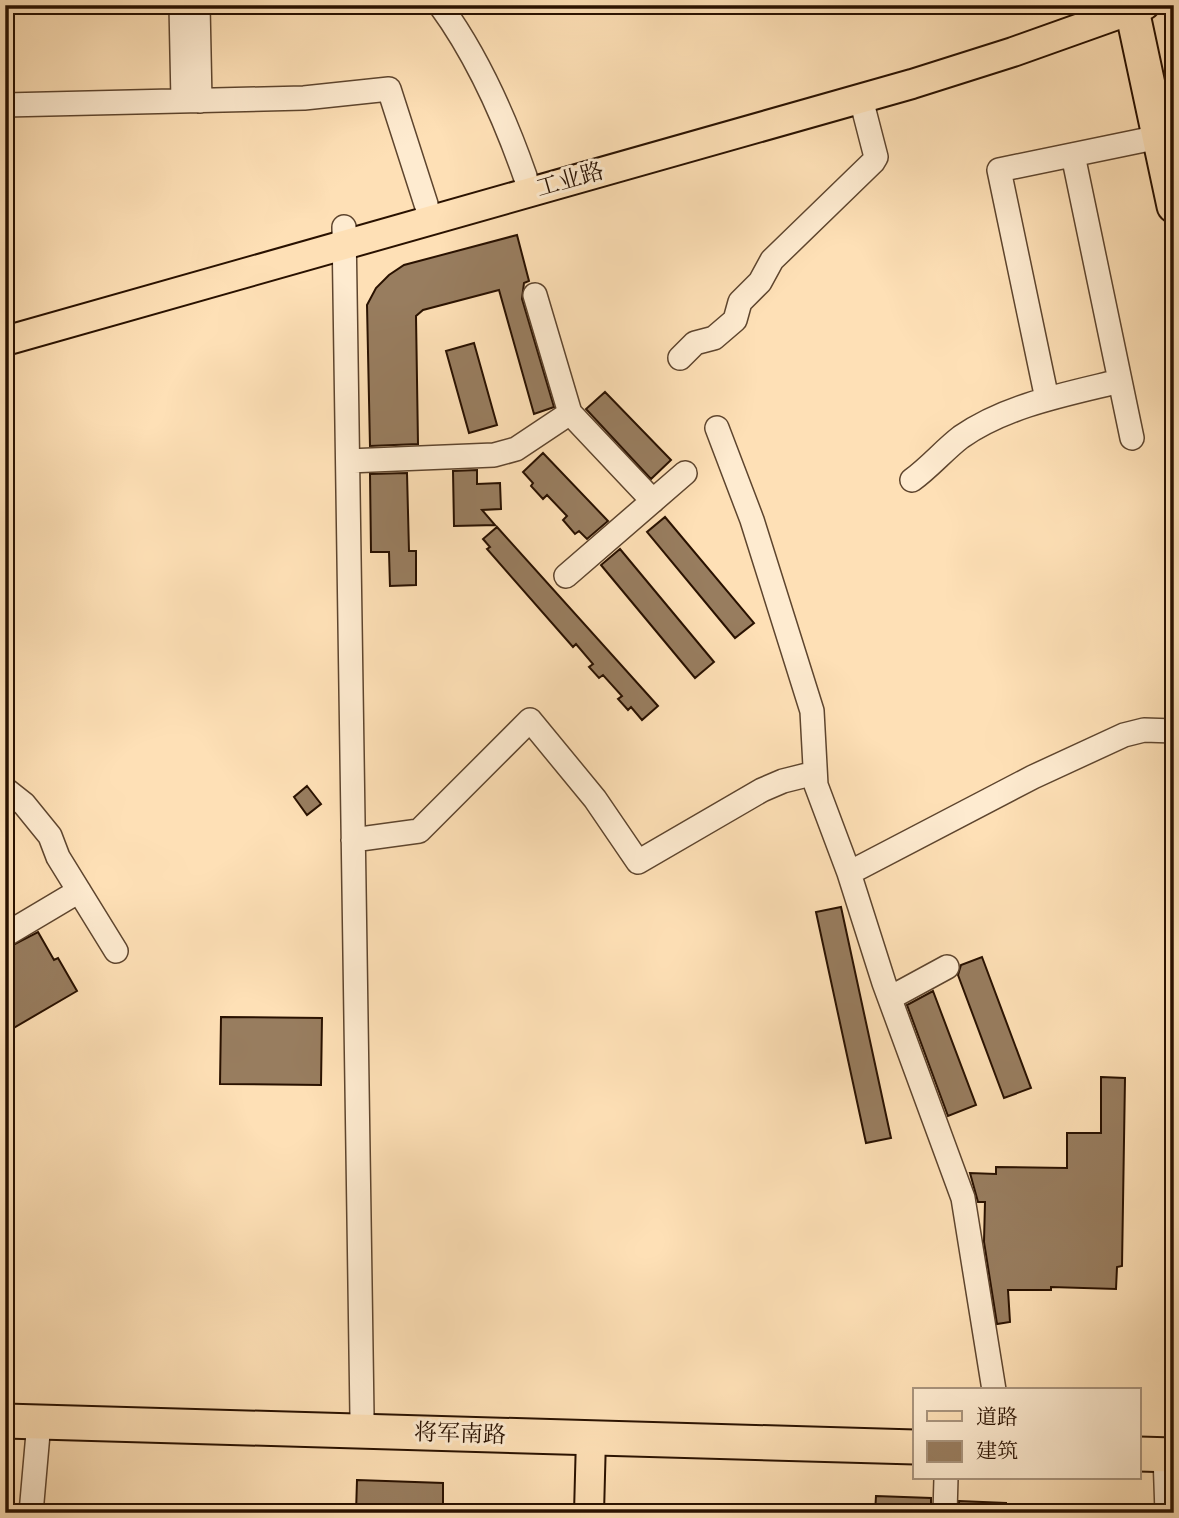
<svg xmlns="http://www.w3.org/2000/svg" width="1179" height="1518" font-family="'Libre Bodoni','Noto Serif SC',serif">
	<style>
		.building { fill: #987d5f; stroke: #291100; stroke-width: 2 }
		.lines { fill: none; stroke-linecap: round; stroke-linejoin: round }
		.minor-casing { stroke: #5e452e; stroke-width: 26 }
		.major-casing { stroke: #291100; stroke-width: 32 }
		.highway-casing { stroke: #291100; stroke-width: 37 }
		.minor { stroke: #feebd0; stroke-width: 23 }
		.major { stroke: #fee0b6; stroke-width: 28 }
		.highway { stroke: #fee0b6; stroke-width: 33 }
		.labels { text-anchor: middle; dominant-baseline: central; stroke-width: 6; stroke-linejoin: round; paint-order: stroke }
		.street-label { font-size: 23px; fill: #291100; stroke: #feebd0 }
	</style>
	<rect width="100%" height="100%" fill="#fee0b6"/>
	<filter id="stains"><feTurbulence type="fractalNoise" baseFrequency=".00286" numOctaves="4"/><feColorMatrix values="0 0 0 0 .2 0 0 0 0 .09 0 0 0 0 .02 0 0 0 .5 -.17"/></filter>
	<radialGradient id="worn" r=".72"><stop offset=".6" stop-color="#630" stop-opacity="0"/><stop offset="1" stop-color="#630" stop-opacity=".3"/></radialGradient>
	<!-- building -->
	<path class="building" d="M517,235l12,46 -5,2 -2,16 32,108 -20,7 -35,-124 -76,20 -7,6 2,128 -48,2 -3,-141 9,-17 13,-13 15,-10z
		M474,343l23,82 -28,8 -23,-82z
		M605,392l66,68 -20,19 -65,-70z
		M543,453l65,68 -21,18 -8,-8 -4,3 -12,-14 4,-4 -20,-21 -4,4 -12,-13 2,-3 -10,-11z
		M477,470v14l23,-1 1,26 -19,1 13,15 -41,1 -1,-55z
		M407,473l2,78h7v34l-26,1 -1,-34h-18l-1,-78z
		M665,517l89,106 -19,15 -88,-106z
		M497,527l161,179 -16,14 -11,-13 -3,3 -10,-11 4,-3 -19,-21 -4,3 -10,-11 4,-3 -17,-20 -3,3 -86,-98 3,-2 -7,-8z
		M620,549l94,113 -19,16 -94,-113z
		M307,786l14,18 -14,11 -13,-18z
		M841,907l50,231 -25,5 -50,-231z
		M38,932l16,28 4,-2 19,33 -72,42v-84z
		M982,957l49,131 -27,10 -46,-123 3,-10z
		M933,991l43,114 -28,11 -41,-111z
		M221,1017l101,1 -1,67 -101,-1z
		M1101,1077l24,1 -3,188 -5,1 -1,22 -65,-2v3h-43l2,32 -13,2 -13,-82 1,-40h-7l-8,-29 26,1v-7l71,1v-35h34z
		M357,1480l86,3v30h-87z
		M876,1496l55,2v15h-56z
		M959,1501l47,2v10h-47z"/>
	<g class="lines">
		<defs>
			<path id="minor" d="M181,5l2,96
				M198,5l2,96
				M440,5c38,52 64,111 85,171
				M5,105l299,-7 85,-9 37,115
				M1073,155l59,283
				M344,227l18,1189
				M680,358l15,-15 19,-5 21,-18 5,-18 20,-20 12,-22 101,-98 3,-5 -15,-58
				M1047,399l-48,-229 160,-33
				M570,413l83,88
				M717,428l35,92 60,191 4,74 33,88 35,110 79,215 31,192
				M348,461l146,-6 22,-6 54,-36 -35,-118
				M912,480c18,-13 32,-30 49,-43 46,-32 106,-43 159,-56
				M566,576l119,-103
				M5,789l19,15 26,32 8,21 58,94
				M353,840l66,-9 111,-111 65,79 43,63 124,-72 21,-9 32,-8
				M849,873l184,-96 91,-42 20,-5 30,1
				M5,935l74,-44
				M890,998l57,-31
				M1165,1455l2,58
				M31,1513l8,-91
				M945,1513l1,-35"/>
			<path id="major" d="M5,341l907,-257 101,-32 132,-47
				M589,1513l2,-75"/>
			<path id="highway" d="M1131,5l43,201
				M5,1421l910,26
				M1139,1454l35,1"/>
		</defs>
		<!-- minor casing -->
		<use href="#minor" class="minor-casing"/>
		<!-- major casing -->
		<use href="#major" class="major-casing"/>
		<!-- highway casing -->
		<use href="#highway" class="highway-casing"/>
		<!-- minor -->
		<use href="#minor" class="minor"/>
		<!-- major -->
		<use href="#major" class="major"/>
		<!-- highway -->
		<use href="#highway" class="highway"/>
	</g>
	<g class="labels">
		<!-- street labels -->
		<g class="street-label">
			<text transform="translate(570 180) rotate(-16)">工业路</text>
			<text transform="translate(460 1434) rotate(2)">将军南路</text>
		</g>
	</g>
	<!-- margin -->
	<rect width="1179" height="1518" fill="none" stroke="#fee0b6" stroke-width="28"/>
	<rect x="7" y="7" width="1165" height="1504" fill="none" stroke="#291100" stroke-width="3.5"/>
	<rect x="14" y="14" width="1151" height="1490" fill="none" stroke="#291100" stroke-width="2"/>
	<!-- legend -->
	<rect x="913" y="1388" width="228" height="91" fill="#feebd0" stroke="#a9947d" stroke-width="2"/>
	<rect x="927" y="1411" width="35" height="10" fill="#fee0b6" stroke="#a9947d" stroke-width="2"/>
	<text x="976" y="1424" font-size="21" fill="#291100">道路</text>
	<rect x="927" y="1441" width="35" height="21" fill="#987d5f" stroke="#a9947d" stroke-width="2"/>
	<text x="976" y="1458" font-size="21" fill="#291100">建筑</text>
	<rect width="100%" height="100%" filter="url(#stains)"/>
	<rect width="100%" height="100%" fill="url(#worn)"/>
</svg>
